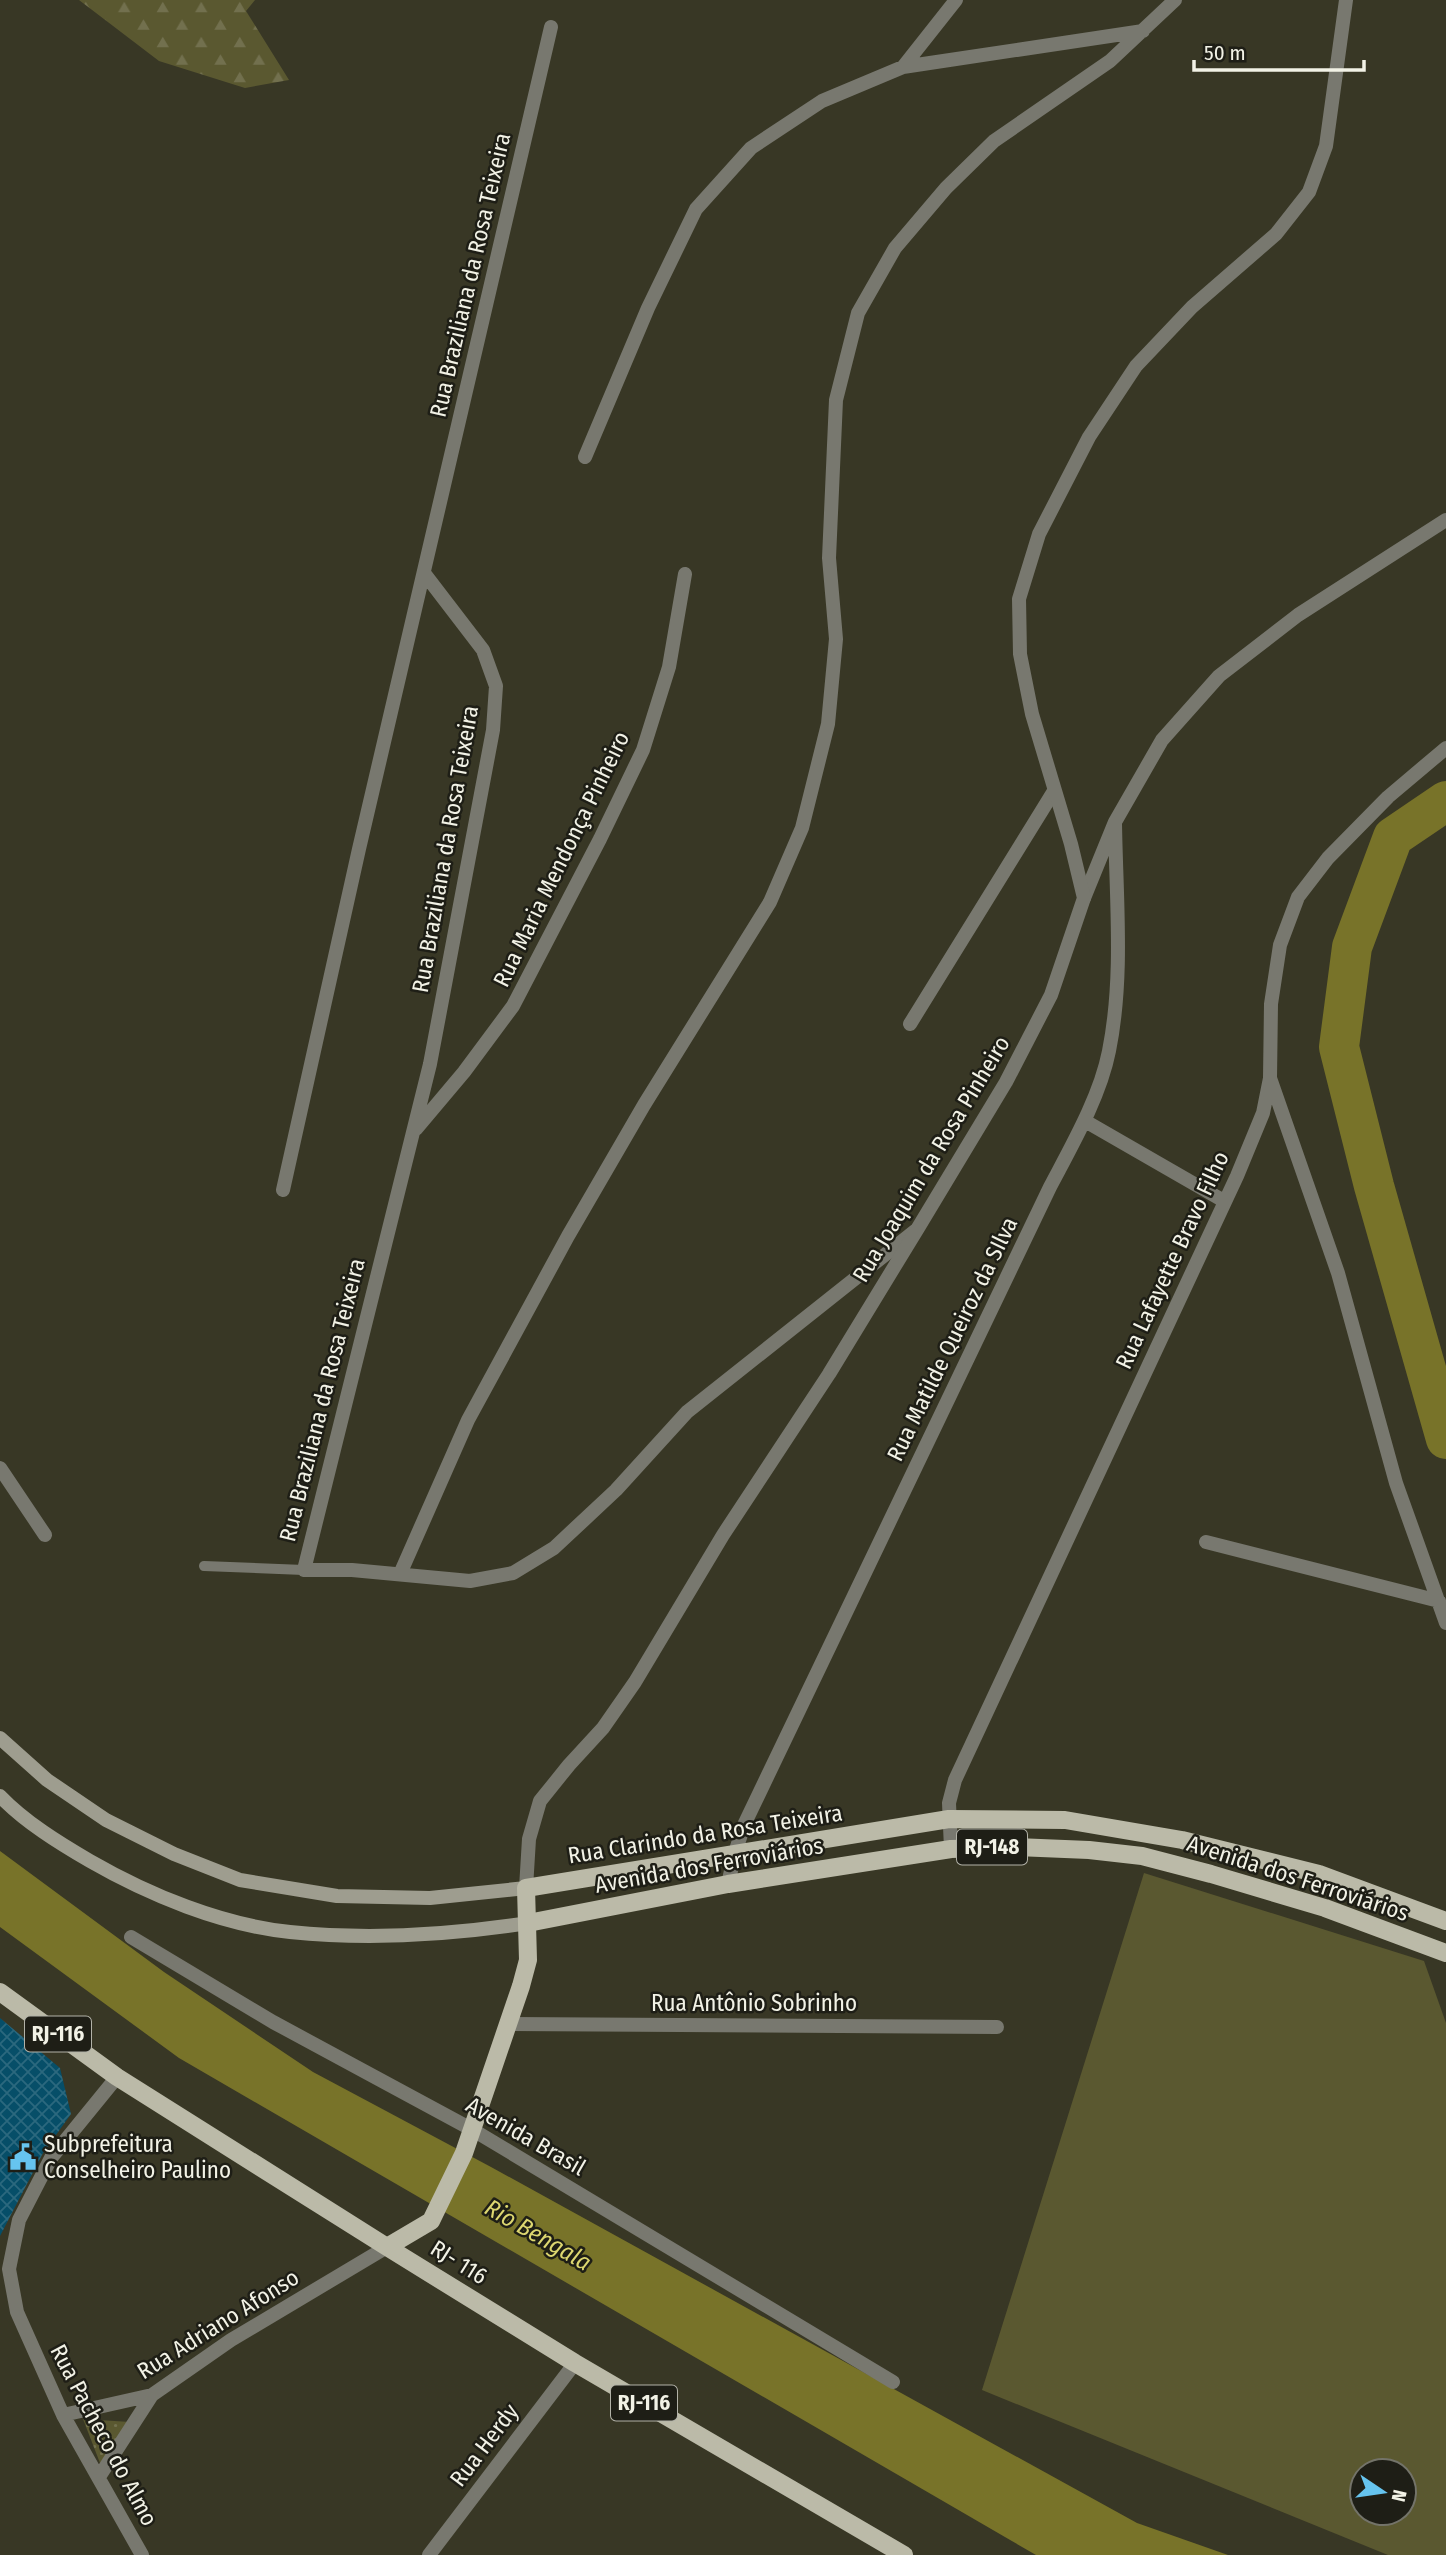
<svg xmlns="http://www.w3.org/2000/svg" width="1446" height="2555" font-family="'Fira Sans Condensed',sans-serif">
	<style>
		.grass { fill: url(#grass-dots) }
		.forest { fill: url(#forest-firs) }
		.pitch { fill: #5a5830; fill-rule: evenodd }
		.water { fill: #787329 }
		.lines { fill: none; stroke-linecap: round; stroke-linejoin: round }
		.river { stroke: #787329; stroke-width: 40 }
		.building { fill: url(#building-cross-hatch) }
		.service { stroke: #78786f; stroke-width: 10 }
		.minor { stroke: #78786f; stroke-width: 14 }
		.tertiary { stroke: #78786f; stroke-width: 14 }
		.secondary { stroke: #9e9d8f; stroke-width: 14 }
		.primary { stroke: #bbbaa8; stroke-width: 18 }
		.labels { text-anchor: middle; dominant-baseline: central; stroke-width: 5; stroke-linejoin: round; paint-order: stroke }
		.shield { fill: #1e1e16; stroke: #b2b2a8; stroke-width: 2 }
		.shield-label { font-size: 21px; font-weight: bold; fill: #f2f2e6 }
		.street-label { font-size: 23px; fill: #f2f2e6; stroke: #1e1e16 }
		.poi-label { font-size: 23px; fill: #f2f2e6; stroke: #1e1e16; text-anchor: start }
		.water-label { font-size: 24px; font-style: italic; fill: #ddd770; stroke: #1e1e16 }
	</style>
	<defs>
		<pattern id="grass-dots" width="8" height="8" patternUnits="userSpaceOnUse" patternTransform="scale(1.75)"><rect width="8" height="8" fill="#5a5830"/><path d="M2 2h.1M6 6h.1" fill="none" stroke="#72704e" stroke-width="1.8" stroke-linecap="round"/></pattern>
		<pattern id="forest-firs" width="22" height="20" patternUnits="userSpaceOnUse" patternTransform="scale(1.75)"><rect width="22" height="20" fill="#5a5830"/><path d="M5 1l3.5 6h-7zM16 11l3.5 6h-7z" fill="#72704e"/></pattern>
		<pattern id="building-cross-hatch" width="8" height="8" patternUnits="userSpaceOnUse" patternTransform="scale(1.75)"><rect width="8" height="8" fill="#064e68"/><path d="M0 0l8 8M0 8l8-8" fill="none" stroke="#2b687e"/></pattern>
	</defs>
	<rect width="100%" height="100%" fill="#383725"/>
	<!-- grass -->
	<path class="grass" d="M83,2419l47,3 -30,41z"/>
	<!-- forest -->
	<path class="forest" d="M79,0h176l-9,11 43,69 -44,8 -86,-27z"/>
	<!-- pitch -->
	<path class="pitch" d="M1144,1873l280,88 22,62v532h-58l-406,-165zM1362,2471h42v42h-42z"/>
	<!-- water -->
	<path class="water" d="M0,1851l164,121 149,100 178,95 646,356 91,32h-192l-857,-497 -179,-131z"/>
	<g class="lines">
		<!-- river -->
		<path class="river" d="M1446,801l-53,36 -41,110 -13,100 35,139 72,253"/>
	</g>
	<!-- building -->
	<path class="building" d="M0,2018l60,50 11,46 -28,39 -43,83z"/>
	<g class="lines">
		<!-- service -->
		<path class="service" d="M204,1566l100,4"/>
		<!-- minor -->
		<path class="minor" d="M903,67l53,-67
			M585,457l63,-149 48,-99 55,-61 71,-47 81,-34 240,-36
			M424,573l59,77 13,36 -3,44 -63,334 -126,506h48l118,11 43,-8 41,-25 62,-58 71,-78 228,-181
			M1084,898l31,-76 47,-82 57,-64 79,-61 148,-95
			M910,1024l144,-233
			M1270,1078l68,195 58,210 50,140
			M1085,1121l139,80
			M416,1129l48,-57 49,-66 87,-167 43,-89 26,-83 16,-93
			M283,1190l76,-341 192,-822
			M0,1468l45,67
			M1206,1542l233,59
			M400,1574l68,-154 100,-184 76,-131 126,-203 32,-74 26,-104 8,-85 -7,-81 7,-158 22,-87 37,-65 51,-60 48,-47 116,-80 65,-61
			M951,1849l-2,-46 6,-23 282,-604 26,-63 7,-35 1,-74 9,-59 18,-48 30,-39 60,-61 58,-49
			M728,1884l7,-31 9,-28 306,-638c21,-40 50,-90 59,-136 15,-75 7,-153 6,-229
			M131,1937l142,85 200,108 420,252
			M510,2024l487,3
			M117,2077l-66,81 -32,62 -10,49 8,43 46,103 79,140
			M63,2415l89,-20 79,-55 156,-93
			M99,2477l53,-82
			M429,2555l146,-192"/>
		<!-- tertiary -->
		<path class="tertiary" d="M526,1888l3,-49 11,-38 29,-36 34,-37 32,-46 88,-147 106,-161 89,-146 88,-146 45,-87 33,-97 -13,-54 -39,-130 -12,-60 -1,-55 20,-65 50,-97 47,-71 56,-59 84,-73 33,-42 17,-46 20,-146"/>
		<!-- secondary -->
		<path class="secondary" d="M0,1738l47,42 59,40 68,34 66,26 97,16 93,2 96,-10
			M0,1796c25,26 59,47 90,65 59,34 132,64 200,71 79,8 160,3 238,-9"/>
		<!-- primary -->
		<path class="primary" d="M528,1923l200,-39 223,-35 65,-2 73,3 53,6 69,18 114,34 121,45
			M0,1992l117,85 270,170 188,116 329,192
			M387,2247l44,-26 33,-68 57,-167 7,-26 -2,-72 423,-69 116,1 117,20 137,34 127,47"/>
	</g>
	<!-- icons -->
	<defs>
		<symbol id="civic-bare" viewBox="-9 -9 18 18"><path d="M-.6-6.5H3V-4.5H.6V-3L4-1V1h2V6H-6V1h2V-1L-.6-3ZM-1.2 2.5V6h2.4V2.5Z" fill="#66c4ef" stroke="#1e1e16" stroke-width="2.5" paint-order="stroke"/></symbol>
	</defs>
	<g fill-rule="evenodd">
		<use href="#civic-bare" x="4" y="2138" width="38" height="38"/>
	</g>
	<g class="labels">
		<!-- shield labels -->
		<g class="shield">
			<rect x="957" y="1829.5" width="70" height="35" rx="5"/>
			<rect x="25" y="2016.5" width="66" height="35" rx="5"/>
			<rect x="611" y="2385.5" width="66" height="35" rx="5"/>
		</g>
		<g class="shield-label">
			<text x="992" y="1847">RJ-148</text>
			<text x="58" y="2034">RJ-116</text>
			<text x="644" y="2403">RJ-116</text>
		</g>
		<!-- street labels -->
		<g class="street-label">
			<text transform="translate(470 275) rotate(-77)">Rua Braziliana da Rosa Teixeira</text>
			<text transform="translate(445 849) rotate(-80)">Rua Braziliana da Rosa Teixeira</text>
			<text transform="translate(561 859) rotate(-64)">Rua Maria Mendonça Pinheiro</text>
			<text transform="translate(931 1159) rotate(-59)">Rua Joaquim da Rosa Pinheiro</text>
			<text transform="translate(1172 1260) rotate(-65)">Rua Lafayette Bravo Filho</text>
			<text transform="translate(952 1339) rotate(-64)">Rua Matilde Queiroz da SIlva</text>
			<text transform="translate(322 1400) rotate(-76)">Rua Braziliana da Rosa Teixeira</text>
			<text transform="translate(705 1834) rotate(-9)">Rua Clarindo da Rosa Teixeira</text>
			<text transform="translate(709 1865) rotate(-10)">Avenida dos Ferroviários</text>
			<text transform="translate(1298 1878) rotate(18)">Avenida dos Ferroviários</text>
			<text x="754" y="2003">Rua Antônio Sobrinho</text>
			<text transform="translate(526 2136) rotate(30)">Avenida Brasil</text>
			<text transform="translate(459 2262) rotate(32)">RJ- 116</text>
			<text transform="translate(218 2324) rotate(-32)">Rua Adriano Afonso</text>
			<text transform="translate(104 2435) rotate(62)">Rua Pacheco do Almo</text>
			<text transform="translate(484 2445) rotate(-53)">Rua Herdy</text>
		</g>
		<!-- poi labels -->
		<g class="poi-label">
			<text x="44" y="2144">Subprefeitura<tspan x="44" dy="26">Conselheiro Paulino</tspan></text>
		</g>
		<!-- water labels -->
		<g class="water-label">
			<text transform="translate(538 2235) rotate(30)">Rio Bengala</text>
		</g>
	</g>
	<!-- north arrow -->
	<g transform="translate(1383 2492) rotate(103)"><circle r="33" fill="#1e1e16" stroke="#737369" stroke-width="2"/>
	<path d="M0-5L12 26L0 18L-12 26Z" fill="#66c4ef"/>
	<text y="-10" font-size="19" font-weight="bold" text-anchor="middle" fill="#f2f2e6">N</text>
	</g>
	<!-- scale -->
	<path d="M1194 60v10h170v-10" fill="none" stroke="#f2f2e6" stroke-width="3.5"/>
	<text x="1204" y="60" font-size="21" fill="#f2f2e6" stroke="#1e1e16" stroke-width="5" paint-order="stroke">50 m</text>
</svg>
